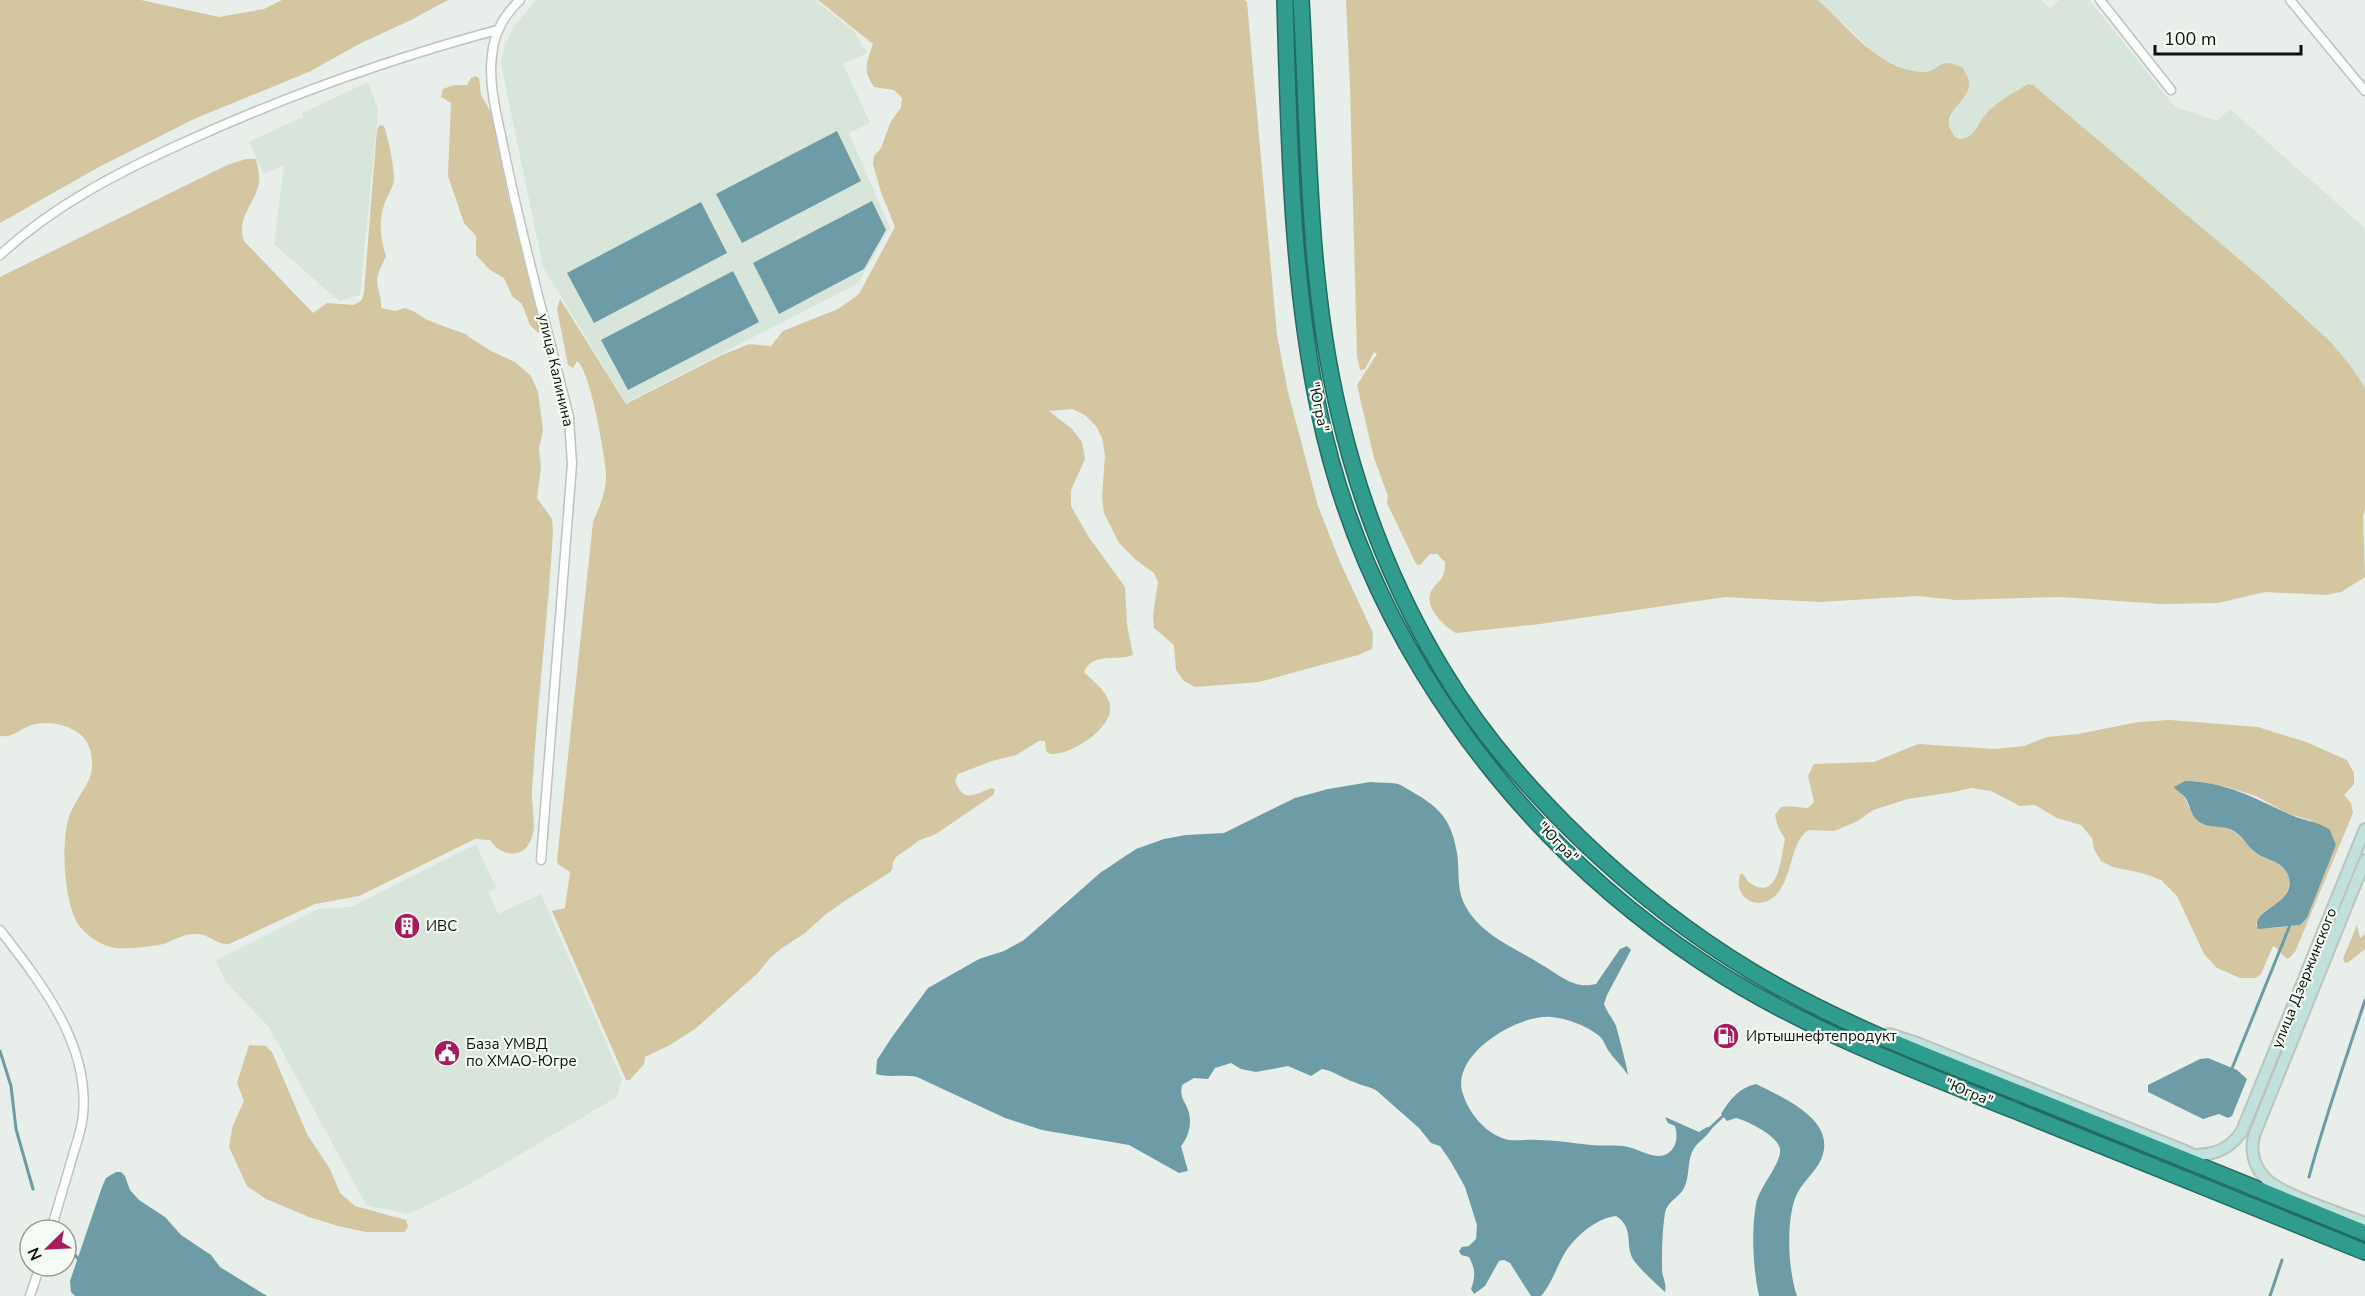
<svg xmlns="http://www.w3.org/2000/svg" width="2365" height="1296" font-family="'Nunito Sans',sans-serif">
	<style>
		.built { fill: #d8e5da }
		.green { fill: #d3c6a1; fill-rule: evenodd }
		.water { fill: #6e9ca6 }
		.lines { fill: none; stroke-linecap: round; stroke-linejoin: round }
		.stream { stroke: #6e9ca6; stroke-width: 3 }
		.street-casing { stroke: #bdc3be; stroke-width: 11 }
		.secondary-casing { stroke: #bdc3be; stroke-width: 14 }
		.highway-casing { stroke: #236b61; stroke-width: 18 }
		.street { stroke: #fff; stroke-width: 8 }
		.secondary { stroke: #c1e1dd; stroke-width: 10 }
		.highway { stroke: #2f9c8d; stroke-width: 15 }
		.labels { text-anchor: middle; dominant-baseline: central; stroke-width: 4.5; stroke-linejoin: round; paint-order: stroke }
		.street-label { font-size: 15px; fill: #0d100e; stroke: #f5fcf6 }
		.poi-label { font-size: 15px; fill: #0d100e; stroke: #f5fcf6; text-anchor: start }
	</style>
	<rect width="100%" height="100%" fill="#e8eee9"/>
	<!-- built -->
	<path class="built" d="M536,0h279l40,32 12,21 -24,11 27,59 -21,10 41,95 -32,55 -232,120 -83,-136 -42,-203 3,-16 10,-21z
		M1818,0h223l9,8 9,-8h30l86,107 42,14 13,-12 135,119v160l-34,-47 -72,-65 -226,-191 -46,28 -15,22 -7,3 -10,-1 -4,-5 -2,-9 5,-16 8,-9 1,-30 -15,-6 -19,10 -7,1 -12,-2 -31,-14z
		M368,82l10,28 -18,185 -21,6 -65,-57 10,-79 -20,9 -15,-32 54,-25 -1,-4z
		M476,844l20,44 -8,4 10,22 43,-20 81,185 -5,18 -147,87 -61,30 -43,-9 -97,-178 -44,-46 -9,-21 102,-51 33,-2z"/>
	<!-- green -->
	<path class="green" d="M0,0h141l78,17 45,-8 18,-9h166l-37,20 -52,24 -48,27 -117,48 -95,48 -99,56z
		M818,0h426l3,2 30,333 11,57 30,114 22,56 33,71 -1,16 -14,6 -99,27 -64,5 -11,-6 -8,-11 -2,-25 -20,-17 -1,-13 5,-33 -4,-9 -18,-13 -17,-17 -15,-30 -2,-16 3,-42 -3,-17 -6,-12 -10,-10 -13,-7 -24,2 23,18 10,13 3,17 -14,31v16l17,30 37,51 2,37 6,31c-17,7 -40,-4 -49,17 9,9 24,20 26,33 4,23 -40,51 -60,49l-4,-3 -1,-10h-6l-23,14 -24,6 -34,13 -3,7c9,23 19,13 37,7l3,2 -2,5 -57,39 -16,6 -24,17 -3,5 -1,8 -3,3 -43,27 -20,14 -21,19 -23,15 -12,10 -12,15 -63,56 -27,17 -23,11 -1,7 -14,16h-4l-74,-169 13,-3 5,-36 -12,-8 -1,-4 36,-338c7,-16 14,-32 13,-49 -1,-18 -16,-104 -29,-112l-4,7 -5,-3 -11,-56 3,-10 66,105 94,-48 29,-12 22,2 12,-15 55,-22 21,-15 36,-67 -14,-35 -8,-28 1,-8 7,-8 10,-27 10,-13 1,-10 -8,-8 -20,-3c-12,-18 -7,-24 -1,-43z
		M1346,0h472c30,27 59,68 102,72 21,2 16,-18 43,-4 2,5 7,11 6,17 -1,18 -31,28 -16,49 2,4 7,6 12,4 11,-3 14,-17 21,-24 11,-13 28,-21 42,-30l5,1 226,191 72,66 18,22 16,24v121l-2,6 2,62 -24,15 -15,3 -61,-3 -47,11 -56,1 -102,-7 -104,3 -38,-4 -98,6 -95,-5 -185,27 -84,9c-11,-6 -30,-24 -26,-38 3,-13 16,-12 15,-33l-8,-8h-7l-10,11 -4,-1 -29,-61 1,-7 -14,-38 -17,-73 20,-31 -3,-2 -9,17 -5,1 -3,-13 -7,-271z
		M475,76l4,2 2,17 11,19 16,82 33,132 -3,5 -8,-8 -8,-21 -10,-8 -8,-18 -14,-8 -14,-15v-19l-12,-13 -16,-47 3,-73 -10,-6 2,-8 11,-4h13l4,-7z
		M380,125l4,1c5,16 9,35 10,52 0,10 -7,17 -10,27 -5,16 -4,35 2,51 -3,7 -8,16 -9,23 0,11 5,18 4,29l14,3 10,-3 10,4 12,8 38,14 24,16 26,12 16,14 7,16 5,38 -4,18 2,19 -4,31 15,21 1,13c-5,87 -16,173 -21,260 -1,16 6,36 -2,50 -9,18 -31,13 -40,-2l-15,-1 -116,57 -44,8 -86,40c-13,1 -21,-11 -33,-10 -12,0 -20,5 -30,9 -11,4 -39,6 -50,5 -14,-2 -26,-10 -35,-20 -17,-20 -20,-82 -13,-107 4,-19 22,-34 24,-53 1,-14 -3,-29 -15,-36 -13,-9 -33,-12 -48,-6 -10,4 -17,12 -29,10v-459l227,-112 19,-6h10c2,9 5,19 2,28 -6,20 -22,33 -14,54l69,72 14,-10 27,2 8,-5 2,-8 13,-163z
		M2170,720l88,7 48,15 41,18 7,13v11l-10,11 7,8 2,10 -58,139 -7,7c-7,-4 -8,-10 -15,-13l-12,28 -5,4h-16l-23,-10 -13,-14 -27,-58 -16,-16 -19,-7 -29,-6 -12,-6 -7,-12 -2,-11 -11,-13 -24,-7 -22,-13 -15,1 -29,-15 -20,-3 -17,4 -46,7 -35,11 -17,12 -22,9 -25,-1c-19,10 -16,49 -34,66 -18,17 -44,0 -34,-23 4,2 5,7 9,10 29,20 31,-27 35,-44l-7,-12 -3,-12 6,-8c10,-2 17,1 27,1l6,-6 -6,-26 6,-12 60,-2 44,-18 77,5 29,-3 23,-9 31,-3 60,-12zM2194,781l33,6 29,9 33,18 21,6 26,25 -29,73c-9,11 -38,11 -51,8 2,-20 32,-20 33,-42 2,-24 -25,-22 -38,-35 -7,-7 -10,-15 -20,-19 -9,-5 -22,-2 -31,-8 -8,-5 -12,-19 -17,-27z
		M2365,905l-8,20 3,13 5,-4v15l-16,13 -4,1 -2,-4z
		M249,1045l17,1 6,6 35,82 23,35 10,24 15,13 51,14 2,6 -3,6h-39l-28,-6 -29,-9 -43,-18 -19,-13 -18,-39 4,-22 11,-24 -7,-18z"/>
	<!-- water -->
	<path class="water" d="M837,131l24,50 -119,62 -26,-49z
		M872,201l14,29 -22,39 -85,45 -26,-51z
		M701,202l26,51 -133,70 -27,-50z
		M733,271l26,51 -131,68 -27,-50z
		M2185,781c42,1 69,17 106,34 13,6 27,6 39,15l6,15 -29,73 -7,7 -42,4c-9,-21 41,-24 30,-54 -6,-15 -22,-14 -33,-23 -9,-6 -12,-17 -23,-22 -10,-5 -26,-1 -35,-10 -7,-6 -7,-17 -13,-24 -3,-3 -7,-5 -10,-9z
		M1370,782c9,1 19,0 28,2 5,2 11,6 16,9 27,15 38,29 43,60 3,19 -1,37 9,54 16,29 50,41 76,58 18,10 32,25 54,19l24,-35 7,-3 4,4 -24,45 -3,9c3,8 9,15 12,22 2,7 12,44 12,49 -6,-9 -14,-16 -20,-25 -3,-5 -5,-12 -10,-15 -11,-9 -32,-17 -47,-18 -33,-3 -102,38 -88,77 6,19 22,39 42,45 9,3 22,0 32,1 18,0 36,3 54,5 11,1 21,0 32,1 14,1 30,15 44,8 10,-6 11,-18 8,-28l-7,-3 -3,-6 34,15 8,-5 5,1c-5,10 -15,13 -20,24 -5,12 -2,24 -8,36 -5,10 -17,13 -19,25 -3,18 -3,39 -3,56 0,8 5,14 3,23 -10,-9 -22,-20 -30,-30 -12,-15 1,-33 -19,-46 -19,2 -39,19 -50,35 -9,14 -13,31 -25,45h-10l-21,-33 -6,-3 -5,1 -14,25 -11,8 -3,-5c5,-13 4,-21 -2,-32l-8,-2 -2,-4 3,-4 7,-1 7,-7 1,-14 -12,-38 -14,-25 -11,-16 -9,-3 -12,-15 -42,-37c-8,-5 -15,-5 -23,-9 -12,-4 -20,-11 -32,-13l-11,7 -23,-10 -32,6 -15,-3 -10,-6 -16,5 -7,11 -14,-1 -12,7c-3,14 4,16 7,28 3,11 -1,25 -8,33l7,25 -9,2 -50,-28 -87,-15 -37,-12 -88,-41c-15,-3 -29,1 -41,-3l1,-14 15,-23 36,-49 51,-29 25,-8 20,-11 76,-67 36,-24 28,-10 22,-4 38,-2 71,-35 33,-9z
		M2208,1058l29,12 10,9 -15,37 -4,2 -9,-4 -16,5 -55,-27v-7l52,-26z
		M1756,1084c26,13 77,34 67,70 -4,15 -18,25 -25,38 -13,24 -10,79 -1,104h-38c-6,-29 -8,-63 -3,-92 3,-17 26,-41 24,-55 -2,-13 -32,-28 -44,-31l-9,3 -6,-7c9,-15 18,-26 35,-30z
		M116,1172h5l4,4 5,14 9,10 26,17 16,18 30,20 9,12 47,29h-192l-4,-4 -1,-11 32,-94 4,-9z"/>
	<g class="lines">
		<!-- stream -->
		<path class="stream" d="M0,1051l11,35 5,43 17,60
			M2231,1071l59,-146
			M1709,1129l15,-14
			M2309,1177c16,-60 37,-118 56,-177
			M74,1253l4,6
			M2270,1296l12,-36"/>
		<defs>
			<path id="street" d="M520,0c-16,15 -26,33 -28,55 -4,32 6,64 12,95 18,90 43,178 65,267l3,47 -31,396
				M2100,0l71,90
				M2290,0l75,91
				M0,255c54,-50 119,-83 185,-113 103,-47 204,-83 312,-112
				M0,930c41,53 90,114 83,185 -1,13 -6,27 -10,40 -7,25 -15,50 -22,75
				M30,1296l10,-30"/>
			<path id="secondary" d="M2365,860l-110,273c-6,16 -1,35 12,47 16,15 75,34 98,43
				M1889,1034l28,9 273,110
				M2181,1155c26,1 46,-1 61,-24l123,-302"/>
			<path id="highway" d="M1285,0c4,137 6,277 34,411 47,225 192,424 383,551 97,65 207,106 314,149 117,47 233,94 349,141
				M1301,0c8,137 6,279 38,413 21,90 56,179 104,258 70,116 192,230 308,300 85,51 179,87 271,123 114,46 229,92 343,139"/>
		</defs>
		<!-- street casing -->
		<use href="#street" class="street-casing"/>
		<!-- secondary casing -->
		<use href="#secondary" class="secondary-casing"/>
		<!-- highway casing -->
		<use href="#highway" class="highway-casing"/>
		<!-- street -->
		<use href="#street" class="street"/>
		<!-- secondary -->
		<use href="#secondary" class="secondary"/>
		<!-- highway -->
		<use href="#highway" class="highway"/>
	</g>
	<!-- icons -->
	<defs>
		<symbol id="building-disc" viewBox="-11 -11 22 22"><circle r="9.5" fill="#a71a5c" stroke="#f5fcf6"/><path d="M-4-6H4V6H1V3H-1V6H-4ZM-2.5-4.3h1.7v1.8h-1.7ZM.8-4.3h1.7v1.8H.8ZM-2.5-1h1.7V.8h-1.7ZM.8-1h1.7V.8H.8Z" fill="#fff"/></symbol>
		<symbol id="fuel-disc" viewBox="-11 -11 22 22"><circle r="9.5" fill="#a71a5c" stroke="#f5fcf6"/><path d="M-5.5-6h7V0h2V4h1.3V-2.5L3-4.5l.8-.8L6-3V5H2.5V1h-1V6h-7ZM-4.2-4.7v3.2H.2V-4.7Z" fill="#fff"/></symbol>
		<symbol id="civic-disc" viewBox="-11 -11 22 22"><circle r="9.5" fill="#a71a5c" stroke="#f5fcf6"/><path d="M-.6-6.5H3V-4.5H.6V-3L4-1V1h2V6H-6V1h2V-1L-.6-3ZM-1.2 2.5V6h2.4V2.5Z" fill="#fff"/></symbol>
	</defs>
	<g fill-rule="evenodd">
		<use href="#building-disc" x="392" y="911" width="30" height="30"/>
		<use href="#fuel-disc" x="1711" y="1021" width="30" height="30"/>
		<use href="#civic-disc" x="432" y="1038" width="30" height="30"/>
	</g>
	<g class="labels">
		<!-- street labels -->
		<g class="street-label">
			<text transform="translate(556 370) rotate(77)">улица Калинина</text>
			<text transform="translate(1319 407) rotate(78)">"Югра"</text>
			<text transform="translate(1558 842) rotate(45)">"Югра"</text>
			<text transform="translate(2304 978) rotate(-68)">улица Дзержинского</text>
			<text transform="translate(1969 1092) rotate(22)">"Югра"</text>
		</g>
		<!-- poi labels -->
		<g class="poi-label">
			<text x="426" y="926">ИВС</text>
			<text x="1746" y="1036">Иртышнефтепродукт</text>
			<text x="466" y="1044">База УМВД<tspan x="466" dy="17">по ХМАО-Югре</tspan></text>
		</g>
	</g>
	<!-- north arrow -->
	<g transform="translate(48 1248) rotate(246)"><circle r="28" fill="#f5fcf6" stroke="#989e99" stroke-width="1.5"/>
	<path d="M0-4.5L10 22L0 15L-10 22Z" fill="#a71a5c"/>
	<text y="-9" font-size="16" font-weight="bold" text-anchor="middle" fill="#0d100e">N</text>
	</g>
	<!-- scale -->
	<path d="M2155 45v9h146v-9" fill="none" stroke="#0d100e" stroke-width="3"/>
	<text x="2164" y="45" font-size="18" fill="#0d100e" stroke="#f5fcf6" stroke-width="4.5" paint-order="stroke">100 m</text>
</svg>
